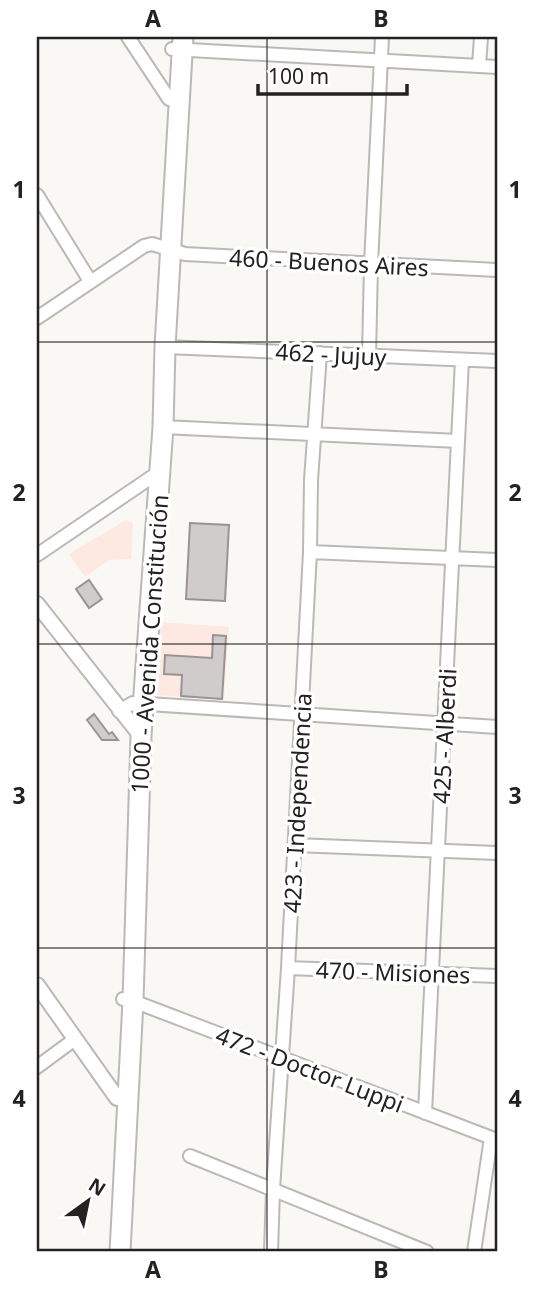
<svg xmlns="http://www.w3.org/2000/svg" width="534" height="1289" font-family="'Noto Sans',sans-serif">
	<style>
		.education { fill: #fde9e2 }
		.building { fill: #d1cccc; stroke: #999493; stroke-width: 2 }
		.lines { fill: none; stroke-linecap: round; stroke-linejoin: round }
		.minor-casing { stroke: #bbb9b6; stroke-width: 16 }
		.tertiary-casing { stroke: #bbb9b6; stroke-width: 18 }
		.primary-casing { stroke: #bbb9b6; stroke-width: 23 }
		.minor { stroke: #fff; stroke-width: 12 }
		.tertiary { stroke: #fff; stroke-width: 14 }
		.primary { stroke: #fff; stroke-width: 19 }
		.grid { fill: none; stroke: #232221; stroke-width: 2; stroke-opacity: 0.55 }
		.labels { text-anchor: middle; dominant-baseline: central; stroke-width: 7; stroke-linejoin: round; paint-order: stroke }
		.street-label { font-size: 23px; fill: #232221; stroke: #fff }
		.neatline { fill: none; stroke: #232221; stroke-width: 2.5 }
		.grid-label { font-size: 23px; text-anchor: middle; font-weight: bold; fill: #232221 }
	</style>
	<rect width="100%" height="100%" fill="#faf8f4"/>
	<!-- education -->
	<path class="education" d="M126,520l7,3 -2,36 -22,1 -24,17 -16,-23z
		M161,622l68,5 -5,73 -68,-5z"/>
	<!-- building -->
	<path class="building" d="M190,523l39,2 -4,76 -39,-2z
		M89,580l13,19 -13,9 -13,-19z
		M213,635l13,1 -4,63 -41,-3 1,-21 -18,-1 1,-19 47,3z
		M94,714l15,20 3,-2 6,8h-16l-15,-20z"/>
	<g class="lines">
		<defs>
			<path id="minor" d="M128,37l41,62 10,1
				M172,49l325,18
				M479,66l2,-29
				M37,195l53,86
				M37,318l107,-72 8,-2 33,10 312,16
				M165,347l332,14
				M369,356l2,-92 11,-227
				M163,427l295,14
				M310,552l187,8
				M37,555l122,-83
				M119,711l14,-8 364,24
				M295,845l202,8
				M288,968l209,8
				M123,999l10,2 364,139
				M37,1067l38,-28
				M425,1113l37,-753
				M190,1156l237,96
				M271,1252l2,-63 15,-221 22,-416 1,-72 9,-127
				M474,1252l17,-114"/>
			<path id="tertiary" d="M37,604l104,132
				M37,985l80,113h12"/>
			<path id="primary" d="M120,1252l13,-251 8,-265 22,-309 2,-80 18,-310"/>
		</defs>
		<!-- minor casing -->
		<use href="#minor" class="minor-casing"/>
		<!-- tertiary casing -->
		<use href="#tertiary" class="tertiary-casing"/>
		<!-- primary casing -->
		<use href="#primary" class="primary-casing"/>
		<!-- minor -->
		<use href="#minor" class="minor"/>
		<!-- tertiary -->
		<use href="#tertiary" class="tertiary"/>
		<!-- primary -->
		<use href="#primary" class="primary"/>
	</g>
	<!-- grid -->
	<path class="grid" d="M267,37v1215M37,342h460M37,644h460M37,948h460"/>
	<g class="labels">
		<!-- street labels -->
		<g class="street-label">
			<text transform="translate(329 262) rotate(3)">460 - Buenos Aires</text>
			<text transform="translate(331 354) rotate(3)">462 - Jujuy</text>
			<text transform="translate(149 644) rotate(-86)">1000 - Avenida Constitución</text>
			<text transform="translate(444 736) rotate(-87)">425 - Alberdi</text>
			<text transform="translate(297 803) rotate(-87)">423 - Independencia</text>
			<text transform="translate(393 972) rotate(2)">470 - Misiones</text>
			<text transform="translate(310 1069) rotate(21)">472 - Doctor Luppi</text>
		</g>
	</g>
	<!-- border -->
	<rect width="534" height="1289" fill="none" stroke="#ffffff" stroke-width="77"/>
	<!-- north arrow -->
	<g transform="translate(88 1201) rotate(33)" stroke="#ffffff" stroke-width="5" paint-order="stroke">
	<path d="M0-5L12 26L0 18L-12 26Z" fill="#232221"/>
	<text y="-10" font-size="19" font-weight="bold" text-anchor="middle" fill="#232221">N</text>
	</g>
	<!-- scale -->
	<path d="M258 84v10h149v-10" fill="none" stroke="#232221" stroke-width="3.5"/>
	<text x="268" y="84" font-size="21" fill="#232221" stroke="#ffffff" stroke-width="5" paint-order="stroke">100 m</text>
	<rect x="38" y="38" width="458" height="1212" class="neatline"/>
	<g class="grid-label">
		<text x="153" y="27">A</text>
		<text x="381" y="27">B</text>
		<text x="19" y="198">1</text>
		<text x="515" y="198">1</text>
		<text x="19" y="501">2</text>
		<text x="515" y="501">2</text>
		<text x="19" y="804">3</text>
		<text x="515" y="804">3</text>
		<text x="19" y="1107">4</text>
		<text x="515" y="1107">4</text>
		<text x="153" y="1278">A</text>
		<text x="381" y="1278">B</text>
	</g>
</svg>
